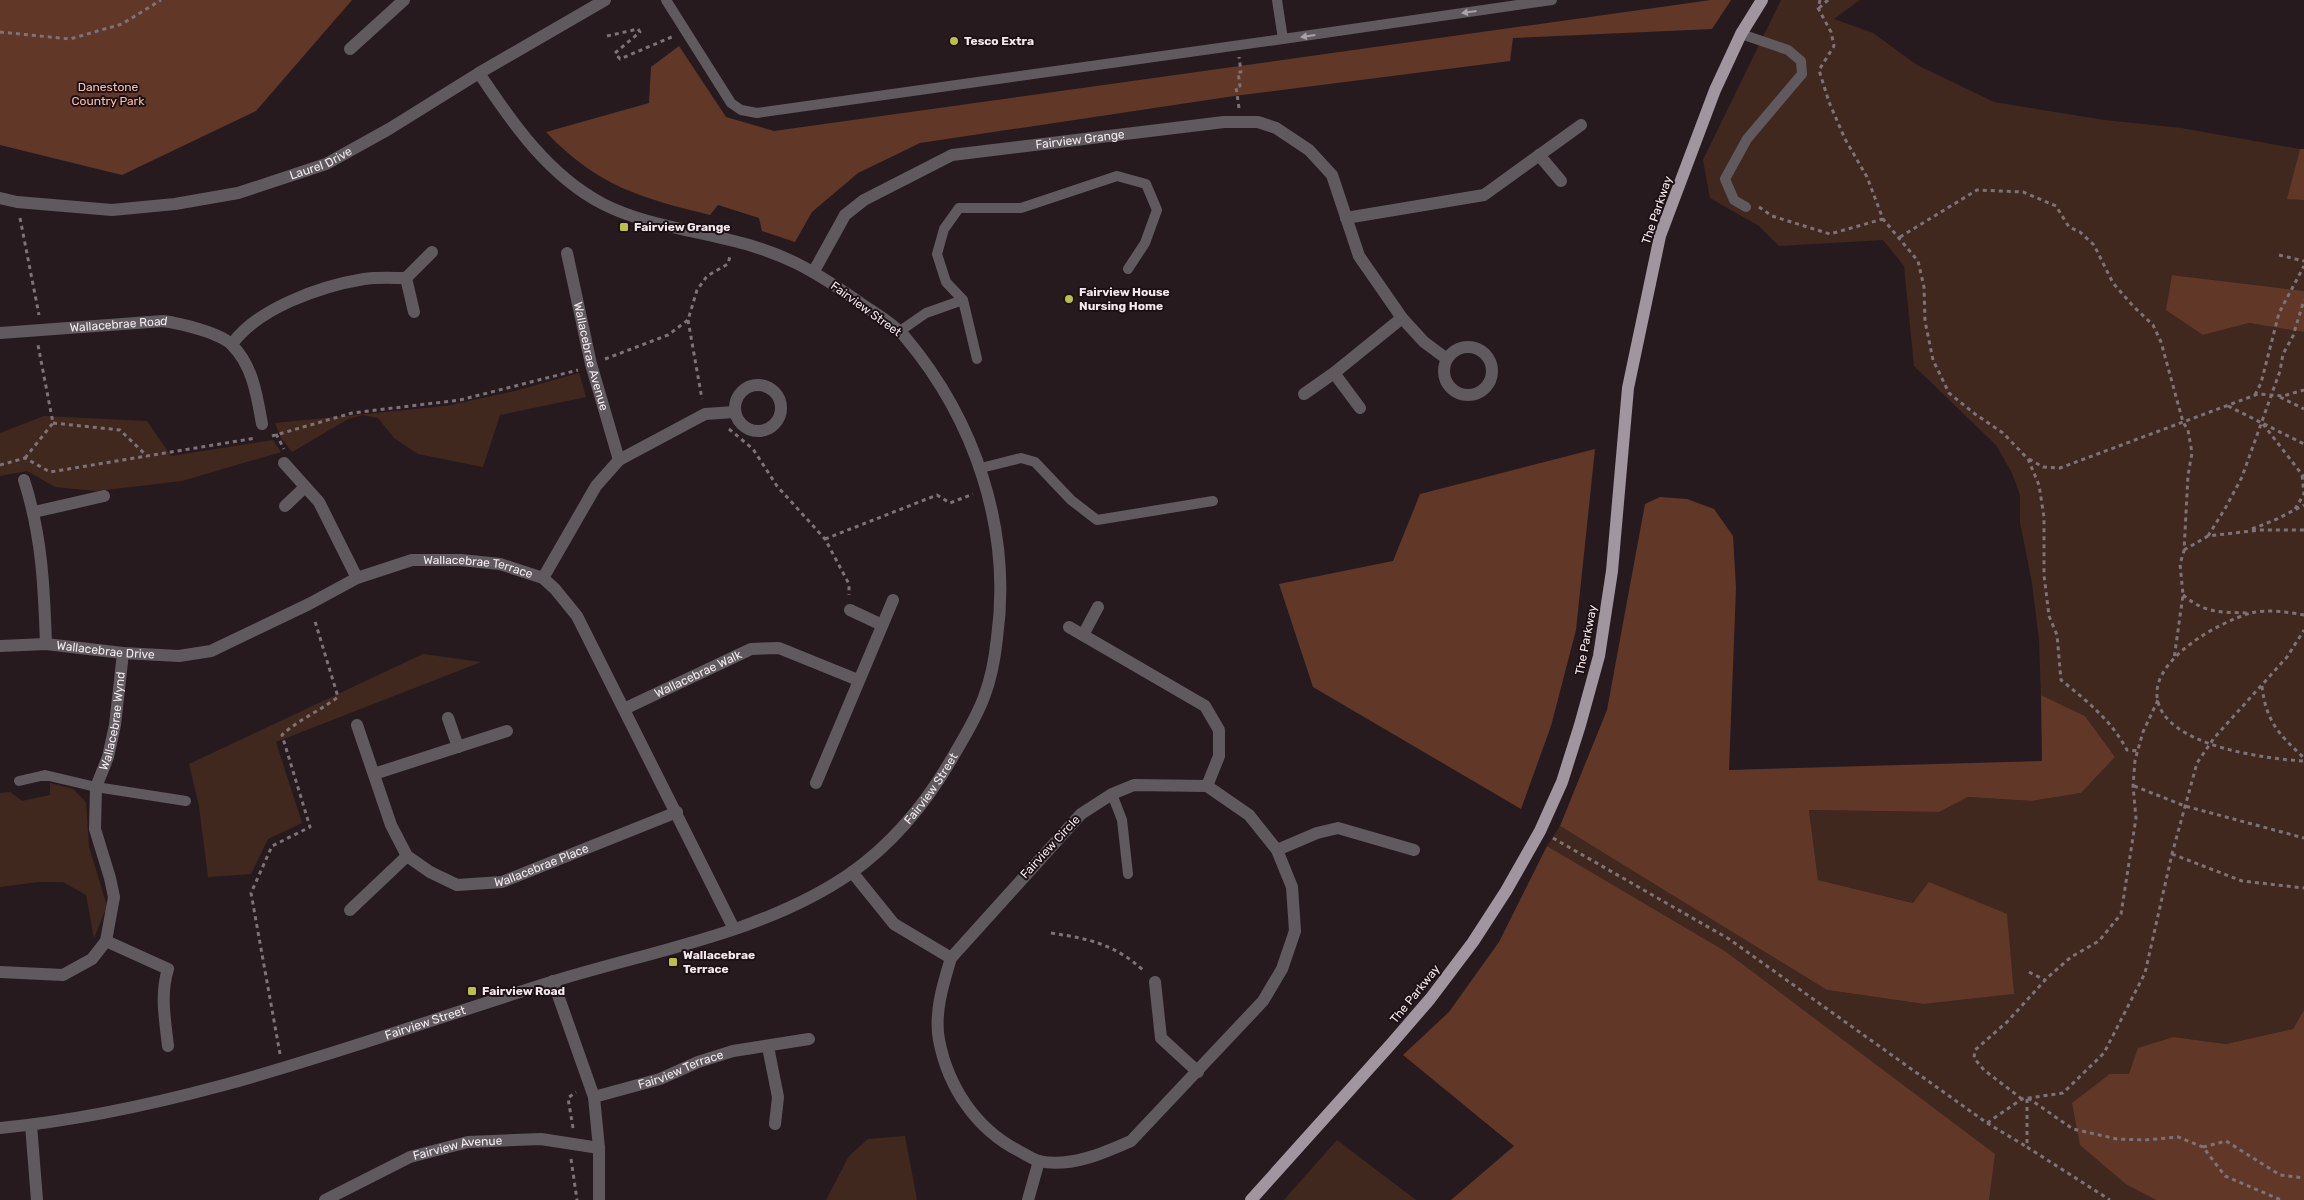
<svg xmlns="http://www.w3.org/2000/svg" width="2304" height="1200" font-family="Rubik,sans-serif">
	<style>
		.green { fill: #41281f }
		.forest { fill: #613728 }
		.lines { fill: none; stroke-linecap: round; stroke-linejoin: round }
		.path { stroke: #7e7277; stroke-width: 3; stroke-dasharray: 4 4; stroke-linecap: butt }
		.service { stroke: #605a5f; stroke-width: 10 }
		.minor { stroke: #605a5f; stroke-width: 12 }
		.tertiary { stroke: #605a5f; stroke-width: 12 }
		.primary { stroke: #a196a0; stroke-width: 12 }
		.oneway { fill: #aaa2a6 }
		.poi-dot { fill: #bbc044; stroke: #1e1116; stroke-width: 2 }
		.labels { text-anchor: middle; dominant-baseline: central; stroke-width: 4; stroke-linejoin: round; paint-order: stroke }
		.poi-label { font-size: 12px; font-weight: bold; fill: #f3e9ed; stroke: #1e1116; text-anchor: start }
		.park-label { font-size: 12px; fill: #fabea8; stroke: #1e1116 }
		.street-label { font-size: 12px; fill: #f3e9ed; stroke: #1e1116 }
	</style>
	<rect width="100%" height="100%" fill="#271a1f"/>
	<!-- green -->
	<path class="green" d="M1781,0h79l-26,19 39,14 44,32 77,37 110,18 77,8 119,21 -12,49 16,2v91l-131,-16 30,60 46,-12 55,9v678l-11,19 -67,15 -52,-7 -47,148 29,15h-167l5,-46 -269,-203 -178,-105 13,-20 267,164 97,14 89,-10 -99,-91 -96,-23 -9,-70 130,2 29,-15 64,4 49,-8 34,-36 -30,-41 -44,-21 -2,-55 -7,-57 -12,-61v-27l-8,-22 -16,-28 -82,-79 -10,-100 -21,-26 -104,6 -20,-20 -49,-28 -7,-38z
		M579,373l7,24 -86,18 -17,52 -65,-13 -24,-16 -16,-20 -15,-3 -15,4 -56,33 -11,-14 -6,-15 171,-17 69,-15z
		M44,416l103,5 24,35 102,-16 8,12 -99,29 -85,10 -42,-4 -28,-16 -27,5v-43z
		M423,654l58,8 -205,80 26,81 -34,16 -17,35 -43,3 -9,-71 -10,-42z
		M50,783l23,6 13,13 3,45 18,59 -13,32 -8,-43 -23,-13h-25l-38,5v-94l10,-1 12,9 28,-6z
		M905,1136l12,64h-91l23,-44 19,-17z
		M1337,1140l79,60h-132z"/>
	<!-- forest -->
	<path class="forest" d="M0,0h352l-96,111 -134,64 -122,-30z
		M1711,0h20l-19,29 -199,9 -3,23 -276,35 -314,47 -62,30 -46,39 -17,30 -33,-11 -3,-13 -41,-13 -8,10c-69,-17 -113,-29 -164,-83l103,-29 2,-36 28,-21 47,71 48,14z
		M2300,149h4v51l-17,-1z
		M2172,275l132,16v41l-55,-9 -46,12 -37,-25z
		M1595,449l-19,181 -25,96 -30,83 -208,-122 -34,-103 114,-23 27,-67z
		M1660,497l27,2 27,10 19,27 3,52 -7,182 313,-9 -1,-66 44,21 30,41 -34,36 -49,8 -64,-4 -29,15 -130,-2 9,70 95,23 16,-21 78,32 7,80 -90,10 -97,-14 -267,-164 47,-116 38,-206z
		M1547,846l178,105 270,203 -6,46h-538l63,-54 -111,-91 46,-43 50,-70z
		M2304,1010v190h-148l-29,-15 -47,-40 -8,-42 38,-29h19l9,-26 36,-11 52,7 67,-15z"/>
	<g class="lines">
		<!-- path -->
		<path class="path" d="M1820,0l-2,8 13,24 3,14 -15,24 10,32 16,37 22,38 16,42 35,42 6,26 1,34 8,39 16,33 26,21 28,19 25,26 11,26 5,32v58l5,41 8,19 4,45c26,21 50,40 66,70l11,1
			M1819,8l9,-8
			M0,32l70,7 52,-15 39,-24
			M607,36l31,-7 2,3 -25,21 5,6 54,-23
			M1239,108l-3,-21 4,-1 -2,-14h3l-2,-15
			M1759,207l13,9 58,18 53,-15
			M20,218l19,97
			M1900,237l77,-47 46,2 33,14 13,21 11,5 14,13 19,38 20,23 20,19 8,17 22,80 5,8 4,23 -4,22 -4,76 -4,13 3,31 -9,64
			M2279,255l25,6
			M688,320l14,79
			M605,359l63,-24 20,-15 9,-30 10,-14 21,-12 2,-8
			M2255,395l6,-12 18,-70 25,-47
			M2280,397l24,12
			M2228,406l76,38
			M53,423l67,7 28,27
			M2263,424l41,53
			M729,429l24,20 24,37 48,53 24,45v11
			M276,434l8,15
			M272,436l80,-23 108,-13 118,-30
			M25,458l28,-35 -15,-78
			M2029,459l14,8 17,1 198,-74 25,2 21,-6
			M0,465l25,-7 25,14 206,-34
			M2295,509l9,-15 -2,-19
			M2252,529l25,-10 27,-14
			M2208,536l18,-29 16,-30 38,-106 3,-17 10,-18 11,-36
			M825,539l112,-44 13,8 23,-9
			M2184,550l24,-14 52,-6h44
			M2183,595c23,19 38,17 66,18
			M2304,615c-15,-3 -38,-6 -53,-2 -32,9 -97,45 -94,83 4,50 110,63 147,65
			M2262,686c4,36 17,48 42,72
			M2134,786l51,20 119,32
			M1553,838l176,101 258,184 35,-24 41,-6 41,-40 41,-80 27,-119 25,-91 17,-25 73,-81 17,-27
			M2172,854l70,27 62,7
			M1051,933c39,6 64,11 94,39
			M2029,972l16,8
			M280,1054l-29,-161 21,-47 38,-19 -28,-92c17,-16 38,-24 56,-38l-24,-79
			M2028,1098l45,31 44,10 28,1 33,-3 25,10 22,29 56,24
			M2022,1099l-38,-29 -10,-12 1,-8 32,-28 40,-44 24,-21 28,-16 22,-27 15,-96 -3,-32 2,-26 8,-28 15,-32
			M2027,1099v48l83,53
			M1987,1123l40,24
			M573,1128l-5,-30 8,-6
			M2203,1147l23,-6 54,34 24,3
			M571,1159l6,41"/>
		<!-- service -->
		<path class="service" d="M666,0l65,103 10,7 16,3 526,-74
			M1277,0l6,39 269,-39
			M1741,34l47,16 13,11 1,13 -55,65 -22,40 9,21 12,7
			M900,331l26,-18 37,-13
			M977,359l-14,-59 -17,-18 -9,-28 7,-25 15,-21h62l96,-32 29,8 11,26 -12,33 -17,26
			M981,468l40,-10 14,4 36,38 26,20 116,-19
			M19,781l26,-6 51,12 90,14
			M1112,794l10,26 6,54"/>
		<!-- minor -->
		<g class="minor">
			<path d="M350,49l54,-49"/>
			<path d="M1539,155l22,26"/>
			<path id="s1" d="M0,198l17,4 95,8 63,-6 63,-11 88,-29 63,-35 90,-56"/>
			<path d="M1346,218l138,-23 97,-70"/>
			<path id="s2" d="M567,253l24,111 28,96"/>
			<path id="s3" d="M814,271l31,-56 19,-15 88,-45 272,-33h34l18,6 33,22 23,25 27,81 43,62 22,24 23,17"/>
			<path d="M406,278l8,34"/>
			<path id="s4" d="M0,333l163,-12c16,2 58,12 69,24 21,21 25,51 30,79"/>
			<path d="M232,344c26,-36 89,-58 132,-65 13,-2 29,-1 42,-1l26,-26"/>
			<circle cx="1468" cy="371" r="24"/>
			<path d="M1334,373l26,35"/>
			<circle cx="758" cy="408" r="23"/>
			<path d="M1304,394l30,-21 68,-55"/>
			<path d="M284,463l35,39 38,76"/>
			<path d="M24,480c18,56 20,106 22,164"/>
			<path d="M285,506l20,-19"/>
			<path d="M34,512l70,-16"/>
			<path d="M543,578l53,-92 23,-26 86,-46 30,-2"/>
			<path d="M850,610l32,15"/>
			<path d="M1069,627l136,79 14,24v26l-12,30"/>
			<path d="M1083,635l15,-28"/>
			<path id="s5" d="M0,646l46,-2 77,9 56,3 32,-5 98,-47 48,-26 55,-18h49l39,4 43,14 12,11 22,27 157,313"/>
			<path id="s6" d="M624,709l127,-60 28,-1 79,32"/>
			<path d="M448,718l10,29"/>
			<path id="s7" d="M357,725l34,100 16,31 23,16 27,13 45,-3 175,-70"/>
			<path d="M374,774l133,-43"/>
			<path d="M816,783l77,-183"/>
			<path d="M1134,785l73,1 42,29 28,35 15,37 3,44 -13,38 -19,32 -132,140c-27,12 -61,27 -92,20 -7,-2 -14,-7 -20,-10 -43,-22 -71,-64 -80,-111 -5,-27 4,-56 12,-82l130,-144 31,-20z"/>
			<path d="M1277,850l40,-17 21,-5 76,22"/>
			<path d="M852,872l42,52 57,34"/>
			<path d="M350,910l57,-54"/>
			<path d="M106,941l62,28c-8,26 -3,50 0,77"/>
			<path id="s8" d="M0,972l63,3 29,-16 14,-18 8,-44 -4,-19 -15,-49 1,-42 12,-30 7,-32 8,-72"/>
			<path d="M553,981l41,116 5,51v52"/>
			<path d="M1155,982l6,56 37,34"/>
			<path d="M768,1047l10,50 -3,27"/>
			<path id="s9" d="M594,1097l66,-18 38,-17 35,-11 76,-12"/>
			<path d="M31,1125l6,75"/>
			<path id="s10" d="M325,1200l85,-43 58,-15 73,-3 58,9"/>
			<path d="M1028,1200l11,-39"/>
		</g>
		<!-- tertiary -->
		<path class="tertiary" id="s11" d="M0,1128c188,-18 369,-89 548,-145 101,-32 215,-49 303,-110 42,-30 75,-70 100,-113 12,-21 25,-41 33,-63 7,-18 11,-40 13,-59 15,-109 -22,-218 -92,-301 -13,-15 -33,-25 -49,-37 -43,-30 -74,-48 -126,-60 -43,-11 -88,-16 -127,-36 -54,-28 -91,-81 -124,-131l126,-73"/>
		<!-- primary -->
		<path class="primary" d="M1251,1200l141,-157 38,-44 43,-57 33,-51 34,-60 22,-49 18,-57 19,-69 13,-85 16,-183 32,-152 55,-146 26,-56 21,-34"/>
	</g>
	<!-- one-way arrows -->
	<defs><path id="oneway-solid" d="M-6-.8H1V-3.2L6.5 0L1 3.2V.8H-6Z" transform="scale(1.25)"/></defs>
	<g class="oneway">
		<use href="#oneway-solid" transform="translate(1469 12) rotate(172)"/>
		<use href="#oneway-solid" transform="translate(1308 36) rotate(172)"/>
	</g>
	<!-- markers -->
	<g class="poi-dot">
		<circle cx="954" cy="41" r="5"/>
		<rect x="619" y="222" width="10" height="10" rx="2.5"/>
		<circle cx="1069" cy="299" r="5"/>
		<rect x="668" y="957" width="10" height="10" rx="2.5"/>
		<rect x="467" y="986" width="10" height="10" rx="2.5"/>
	</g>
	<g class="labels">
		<!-- poi labels -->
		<g class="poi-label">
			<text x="964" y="41">Tesco Extra</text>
			<text x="634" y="227">Fairview Grange</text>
			<text x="1079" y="292">Fairview House<tspan x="1079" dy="14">Nursing Home</tspan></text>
			<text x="683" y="955">Wallacebrae<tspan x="683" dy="14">Terrace</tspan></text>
			<text x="482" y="991">Fairview Road</text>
		</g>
		<!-- park labels -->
		<g class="park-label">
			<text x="108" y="87">Danestone<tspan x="108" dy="14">Country Park</tspan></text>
		</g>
		<!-- street labels -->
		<g class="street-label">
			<text stroke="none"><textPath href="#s3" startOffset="316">Fairview Grange</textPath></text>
			<text stroke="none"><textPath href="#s1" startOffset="328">Laurel Drive</textPath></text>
			<text transform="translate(1657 210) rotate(-71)">The Parkway</text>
			<text transform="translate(866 309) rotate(36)">Fairview Street</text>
			<text stroke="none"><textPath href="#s4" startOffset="119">Wallacebrae Road</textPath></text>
			<text stroke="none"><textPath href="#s2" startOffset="106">Wallacebrae Avenue</textPath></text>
			<text stroke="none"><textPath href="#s5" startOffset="500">Wallacebrae Terrace</textPath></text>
			<text transform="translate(1586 640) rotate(-79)">The Parkway</text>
			<text stroke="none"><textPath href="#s5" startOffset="106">Wallacebrae Drive</textPath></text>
			<text stroke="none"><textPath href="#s6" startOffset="82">Wallacebrae Walk</textPath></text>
			<text stroke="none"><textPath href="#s8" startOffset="345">Wallacebrae Wynd</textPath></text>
			<text stroke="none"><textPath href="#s11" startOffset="1009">Fairview Street</textPath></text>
			<text transform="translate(1050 847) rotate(-47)">Fairview Circle</text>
			<text stroke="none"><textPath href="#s7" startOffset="286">Wallacebrae Place</textPath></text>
			<text transform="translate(1415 994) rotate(-51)">The Parkway</text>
			<text stroke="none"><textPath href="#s11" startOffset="439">Fairview Street</textPath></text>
			<text stroke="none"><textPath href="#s9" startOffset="91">Fairview Terrace</textPath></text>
			<text stroke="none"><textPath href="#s10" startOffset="144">Fairview Avenue</textPath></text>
		</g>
	</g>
</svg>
